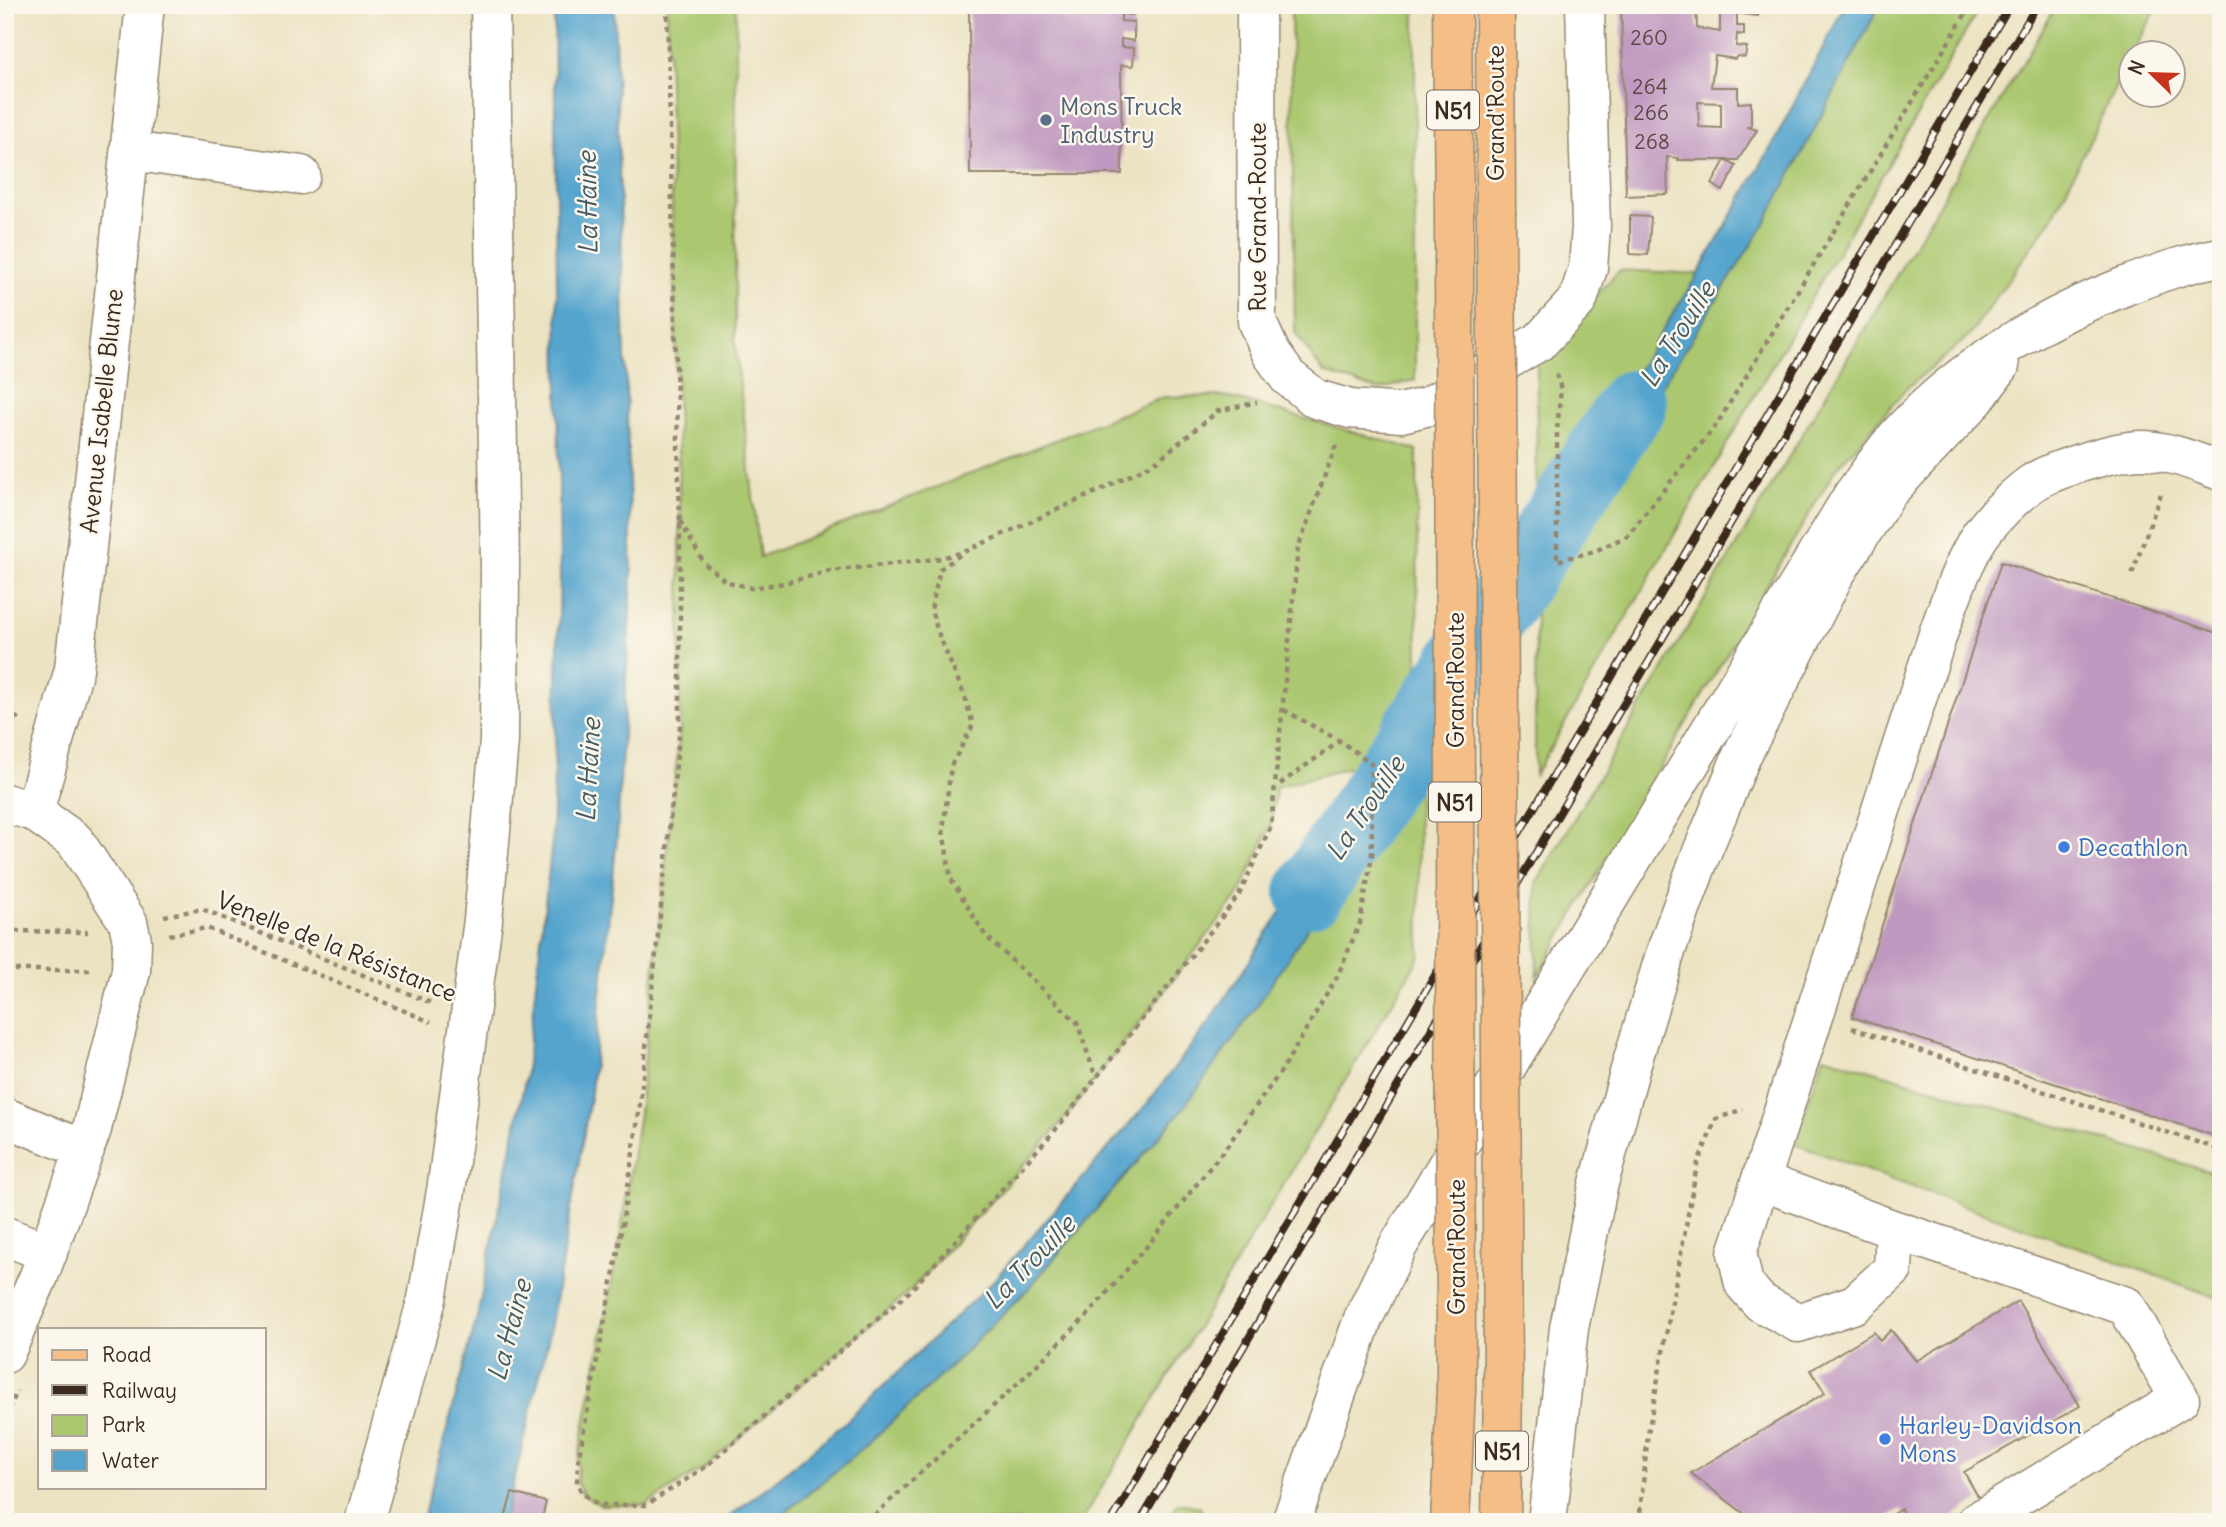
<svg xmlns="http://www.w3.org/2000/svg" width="2226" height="1527" font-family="Delius,sans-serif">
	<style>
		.green { fill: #abc86f; stroke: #737946; stroke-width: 2 }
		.water { fill: #54a4ce; stroke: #486776; stroke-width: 2 }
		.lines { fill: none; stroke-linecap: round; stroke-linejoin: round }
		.river { stroke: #54a4ce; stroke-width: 70 }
		.building { fill: #c099c0; fill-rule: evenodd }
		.minor-casing { stroke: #948670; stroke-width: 41 }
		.major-casing { stroke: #948670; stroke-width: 41 }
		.path { stroke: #948670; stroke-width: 4.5; stroke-dasharray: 5 5; stroke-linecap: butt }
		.minor { stroke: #fff; stroke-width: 38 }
		.major { stroke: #f6be87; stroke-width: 38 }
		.rail-casing { stroke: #3b2a1e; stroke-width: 8 }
		.rail { stroke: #fbf7ec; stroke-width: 5; stroke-dasharray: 16; stroke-linecap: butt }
		.major-bridge-casing { stroke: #948670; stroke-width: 41; stroke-linecap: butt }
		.major-bridge { stroke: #f6be87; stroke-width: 38 }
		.service-dot { fill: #5c6f8a; stroke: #fbf7ec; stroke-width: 2.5 }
		.shop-dot { fill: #3f7fe0; stroke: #fbf7ec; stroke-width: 2.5 }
		.labels { text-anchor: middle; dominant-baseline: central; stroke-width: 5; stroke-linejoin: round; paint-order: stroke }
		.number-label { font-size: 21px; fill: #5c4646 }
		.shield { fill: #fbf7ec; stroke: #75685c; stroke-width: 2 }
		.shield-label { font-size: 23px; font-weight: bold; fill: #3b2a1e }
		.service-label { font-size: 24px; fill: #4e5e75; stroke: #fbf7ec; text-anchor: start }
		.street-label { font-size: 24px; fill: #3b2a1e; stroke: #fbf7ec }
		.shop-label { font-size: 24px; fill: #366cbe; stroke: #fbf7ec; text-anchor: start }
		.water-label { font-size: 26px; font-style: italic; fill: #455b64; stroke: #fbf7ec }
	</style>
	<rect width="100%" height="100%" fill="#fbf7ec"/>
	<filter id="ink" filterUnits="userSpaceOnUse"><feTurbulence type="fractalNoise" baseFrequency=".0143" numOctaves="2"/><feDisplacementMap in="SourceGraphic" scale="14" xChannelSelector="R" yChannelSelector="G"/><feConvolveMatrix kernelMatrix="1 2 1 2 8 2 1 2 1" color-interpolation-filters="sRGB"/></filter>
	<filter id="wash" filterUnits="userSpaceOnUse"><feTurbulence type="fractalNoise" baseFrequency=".00686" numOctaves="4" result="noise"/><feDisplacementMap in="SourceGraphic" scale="28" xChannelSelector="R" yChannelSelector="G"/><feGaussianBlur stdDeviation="1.57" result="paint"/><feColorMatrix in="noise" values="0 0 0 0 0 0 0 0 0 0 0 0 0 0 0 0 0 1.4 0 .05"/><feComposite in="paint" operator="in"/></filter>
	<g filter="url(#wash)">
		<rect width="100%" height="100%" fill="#ece3c2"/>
		<!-- green -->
		<path class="green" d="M667,5h69l-1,337 25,215 404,-160 61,-1 192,54 1,256 -59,59 -83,22 -5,39 -32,69 -181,232 -148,164 -206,177 -58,37h-44l-10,-4 -10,-8 -5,-10 1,-22 41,-216 20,-132 41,-385v-207z
			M1291,5h124v375l-36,10 -55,-17 -29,-41z
			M1845,5h136l-446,770 2,-419 83,-86 78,4 75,-130z
			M2057,5h102l-27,47 -79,165 -85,120 -60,50 -73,83 -298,507 -1,-94z
			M1418,754l2,202 -339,566h-307l93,-77 86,-81 75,-75 153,-178 76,-105z
			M1824,1056l397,119v124l-427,-155z
			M1178,1503l22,4 5,15h-38z"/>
		<!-- water -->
		<path class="water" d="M554,5h60l18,569 -15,263 -26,255 -42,244 -45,186h-82l55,-205 48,-237 27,-239 8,-262z
			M1845,5h35l-116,220 -96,151 -87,129 -4,-55 38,-44 83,-132 75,-130z
			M1363,786v57l-106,163 -76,105 -153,178 -75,75 -86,81 -87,72 -6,5h-52l53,-41 74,-62 144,-138 153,-176 64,-84z"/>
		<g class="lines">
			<!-- river -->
			<path class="river" d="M1310,892l322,-487"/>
		</g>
		<g id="blocks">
			<!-- building -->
			<path class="building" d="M969,5h165l-1,10 -12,-1v7l13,1v19l-13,-2v8l13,1 -1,18 -12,-1 1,109h-152z
				M1621,5h75l1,23 23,4v-27l38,2v9l-21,-3v13h7v9l-7,-1 -1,12 11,1 -2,10 -8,-1 -2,3 -20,-3 -4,31h27v16l13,-1v24l-3,1 9,3 -19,30h-60l1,-2 -12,-1 1,37 -42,2zM1698,102l23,1v25l-22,-1z
				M1725,160l11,6 -13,25 -11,-7z
				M1630,216l21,1 -3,38 -18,-1z
				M2001,562l220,72v504l-369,-121z
				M2018,1301l62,105 -116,66 16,28 -37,22h-34l-8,-13 -22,13h-124l-64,-49 134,-80 -14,-23 63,-38 6,9 11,-11 25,31z
				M512,1493l34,9 -5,20h-37z"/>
		</g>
	</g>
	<g filter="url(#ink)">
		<use href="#blocks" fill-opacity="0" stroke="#948670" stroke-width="2"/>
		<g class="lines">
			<defs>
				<path id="minor" d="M1256,5l1,317 14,31 17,24 28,22 34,10 51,4 28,-7 111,-65 38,-41 10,-32 3,-41 -6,-222
					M130,151l171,24
					M5,803l29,9 41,29 53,81 4,19 -1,30 -39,158 -53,147 -34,78
					M34,812l40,-143 71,-664
					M5,1117l80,33
					M1761,1181l134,49 -2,39 -38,35 -57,19 -38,-21 -16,-18 -7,-31 202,-622c11,-30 21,-61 37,-89 11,-19 37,-45 55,-58 19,-14 89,-35 112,-34 28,1 52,12 78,21
					M1895,1230l231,76 54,93 -204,123
					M5,1236l43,17
					M364,1522l63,-223 19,-108 37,-271 16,-179 1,-180 -10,-556
					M1291,1522l72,-203 35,-73 454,-750c12,-16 23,-33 35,-48 59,-72 150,-128 236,-161 31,-12 65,-25 98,-30
					M1547,1522l22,-194 29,-141 33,-121 36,-118 33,-91 42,-102 92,-179 54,-84 87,-92 25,-34"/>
				<path id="major" d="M1452,5l2,209
					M1495,5l1,207
					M1450,1522l6,-133
					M1501,1522l2,-142"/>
			</defs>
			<!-- minor casing -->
			<use href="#minor" class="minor-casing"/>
			<!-- major casing -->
			<use href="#major" class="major-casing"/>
			<!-- path -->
			<path class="path" d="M667,5l13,516v206l-41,386 -20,132 -41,216 -1,22 5,10 10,8 10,4h44l58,-37 206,-177 148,-164 181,-232 32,-69 27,-278 38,-103
				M1556,374l5,15 -4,41v131l38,-10 32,-15 90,-112 254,-419
				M680,521l24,42 21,18 26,7 34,-5 44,-12 107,-12 28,-7 141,-64 49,-25 64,-52 39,-9
				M960,555l-20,14 -9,41 9,28 25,59 8,28 -22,41 -8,64 8,49 34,56 92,87 19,56
				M2132,574l30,-83
				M1284,710l56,31
				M5,736l13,-20
				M164,916l38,-7 232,95
				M5,931l83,1
				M169,935l38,-7 224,94
				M5,970h87
				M1852,1028l369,122
				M5,1419l12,-28
				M867,1522l148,-136 72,-70 67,-78 73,-92 55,-76 55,-93 23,-54 12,-67 -1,-93 -31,-22 -64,46
				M1639,1522l9,-88 49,-269 19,-46 27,-10"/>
			<!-- minor -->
			<use href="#minor" class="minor"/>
			<!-- major -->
			<use href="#major" class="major"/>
			<defs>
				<path id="rail" d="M1111,1522l899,-1517
					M1140,1522l897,-1517"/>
			</defs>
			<!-- rail casing -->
			<use href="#rail" class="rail-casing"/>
			<!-- rail -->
			<use href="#rail" class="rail"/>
			<defs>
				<path id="major-bridge" d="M1496,212l7,1168
					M1454,214l2,1175"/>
			</defs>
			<!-- major-bridge casing -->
			<use href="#major-bridge" class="major-bridge-casing"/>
			<!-- major-bridge -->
			<use href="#major-bridge" class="major-bridge"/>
		</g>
	</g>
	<!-- markers -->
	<circle class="service-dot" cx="1046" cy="120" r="7"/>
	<g class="shop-dot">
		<circle cx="2064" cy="847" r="7"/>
		<circle cx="1885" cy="1439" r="7"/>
	</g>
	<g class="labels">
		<!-- number labels -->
		<g class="number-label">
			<text x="1649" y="37">260</text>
			<text x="1650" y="86">264</text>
			<text x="1651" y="112">266</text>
			<text x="1652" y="141">268</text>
		</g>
		<!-- shield labels -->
		<g class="shield">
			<rect x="1427" y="90.5" width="52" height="39" rx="5"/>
			<rect x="1429" y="782.5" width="52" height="39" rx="5"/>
			<rect x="1476" y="1431.5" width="52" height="39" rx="5"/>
		</g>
		<g class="shield-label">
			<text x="1453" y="110">N51</text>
			<text x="1455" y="802">N51</text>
			<text x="1502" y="1451">N51</text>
		</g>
		<!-- service labels -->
		<g class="service-label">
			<text x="1060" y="106">Mons Truck<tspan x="1060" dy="28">Industry</tspan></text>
		</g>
		<!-- street labels -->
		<g class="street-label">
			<text transform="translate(1495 113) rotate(-90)">Grand'Route</text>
			<text transform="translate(1257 217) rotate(-90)">Rue Grand-Route</text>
			<text transform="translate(101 411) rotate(-84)">Avenue Isabelle Blume</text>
			<text transform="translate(1455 680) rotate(-90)">Grand'Route</text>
			<text transform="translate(337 946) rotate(22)">Venelle de la Résistance</text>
			<text transform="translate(1456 1247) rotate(-90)">Grand'Route</text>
		</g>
		<!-- shop labels -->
		<g class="shop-label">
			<text x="2078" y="847">Decathlon</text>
			<text x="1899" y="1425">Harley-Davidson<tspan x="1899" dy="28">Mons</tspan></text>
		</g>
		<!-- water labels -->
		<g class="water-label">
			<text transform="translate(587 203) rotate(-91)">La Haine</text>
			<text transform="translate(1677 334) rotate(-58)">La Trouille</text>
			<text transform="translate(588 770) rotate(-87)">La Haine</text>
			<text transform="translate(1365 808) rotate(-56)">La Trouille</text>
			<text transform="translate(1029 1262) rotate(-46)">La Trouille</text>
			<text transform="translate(509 1330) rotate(-75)">La Haine</text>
		</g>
	</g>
	<!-- margin -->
	<rect width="2226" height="1527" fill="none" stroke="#fbf7ec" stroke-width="28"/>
	<!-- legend -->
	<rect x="38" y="1328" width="228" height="161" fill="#fbf7ec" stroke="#aea59a" stroke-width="2"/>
	<rect x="52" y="1350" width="35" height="10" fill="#f6be87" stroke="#aea59a" stroke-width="2"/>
	<text x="102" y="1362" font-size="21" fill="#3b2a1e">Road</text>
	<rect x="52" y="1385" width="35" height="10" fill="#3b2a1e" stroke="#aea59a" stroke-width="2"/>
	<text x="102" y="1398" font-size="21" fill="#3b2a1e">Railway</text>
	<rect x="52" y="1415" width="35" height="21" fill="#abc86f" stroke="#aea59a" stroke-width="2"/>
	<text x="102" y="1432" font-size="21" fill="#3b2a1e">Park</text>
	<rect x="52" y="1450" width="35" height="21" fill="#54a4ce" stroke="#aea59a" stroke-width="2"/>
	<text x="102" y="1468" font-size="21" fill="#3b2a1e">Water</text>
	<!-- north arrow -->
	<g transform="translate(2152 74) rotate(293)"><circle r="33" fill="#fbf7ec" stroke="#aea59a" stroke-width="2"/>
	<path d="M0-5L12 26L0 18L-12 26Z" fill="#c8321e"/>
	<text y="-10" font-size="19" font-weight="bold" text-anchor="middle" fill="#3b2a1e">N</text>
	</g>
</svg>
